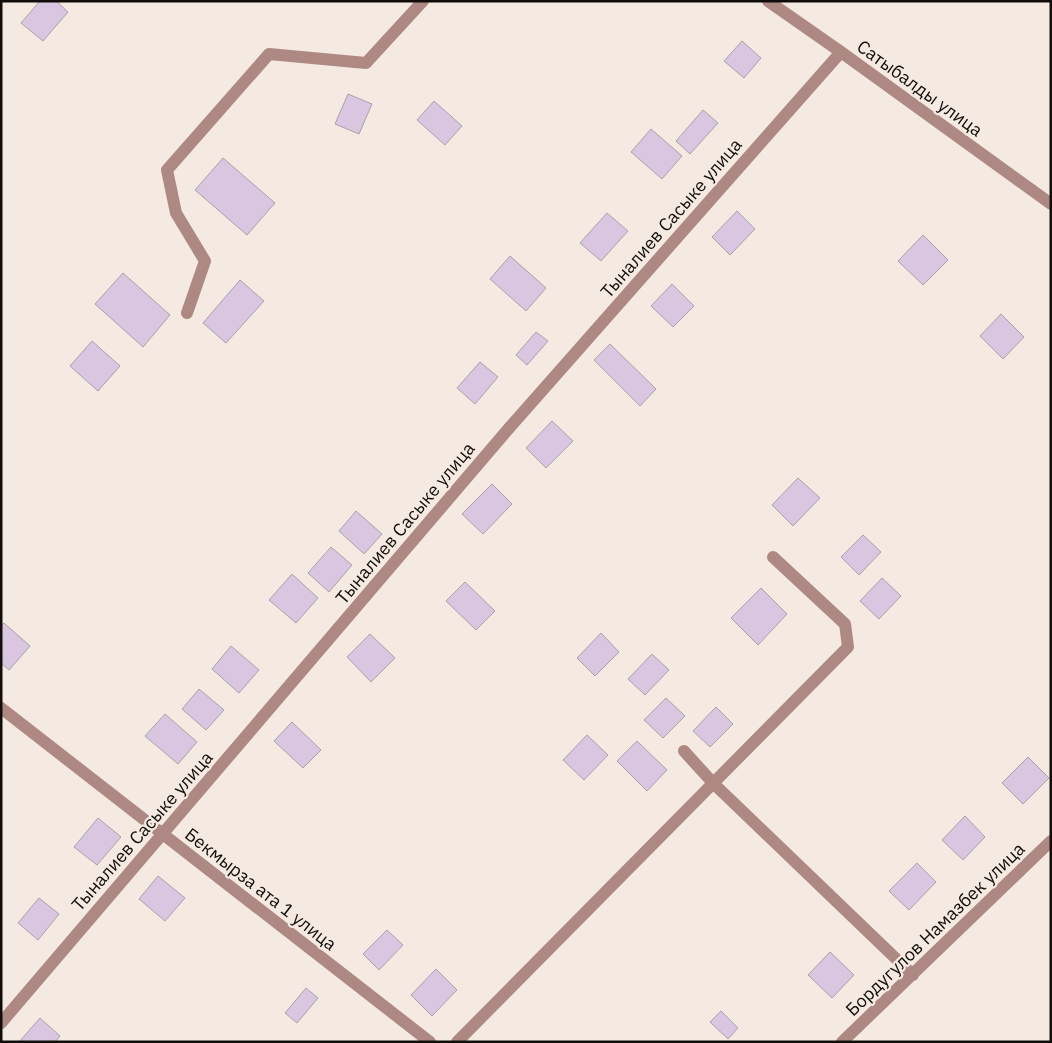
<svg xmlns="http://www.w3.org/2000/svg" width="1052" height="1043" font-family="'IBM Plex Sans',sans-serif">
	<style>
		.building { fill: #dac6e0; stroke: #a8a1aa }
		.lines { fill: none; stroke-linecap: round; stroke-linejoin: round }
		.minor { stroke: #ae8983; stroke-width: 12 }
		.labels { text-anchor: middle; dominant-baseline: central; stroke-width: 4.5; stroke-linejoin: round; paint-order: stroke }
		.street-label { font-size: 18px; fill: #100d0a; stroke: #f5eae2 }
	</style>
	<rect width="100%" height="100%" fill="#f5eae2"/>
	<!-- building -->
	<path class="building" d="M40,1h16l12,11 -25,29 -22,-18z
		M742,41l19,17 -17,20 -20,-17z
		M348,94l24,10 -13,30 -24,-10z
		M434,101l28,25 -17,19 -28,-25z
		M703,110l15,13 -28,31 -14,-13z
		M651,129l31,27 -20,23 -31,-27z
		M223,158l52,45 -28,32 -52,-45z
		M737,211l18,18 -25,26 -18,-18z
		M607,213l21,18 -27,30 -21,-18z
		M923,235l25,25 -25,25 -25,-24z
		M510,256l36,32 -20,23 -36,-32z
		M123,273l47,42 -27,32 -48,-43z
		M240,280l24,21 -38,42 -23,-20z
		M672,284l22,22 -21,21 -22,-21z
		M1001,314l23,23 -21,22 -23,-23z
		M536,332l12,9 -21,24 -11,-10z
		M92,341l28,25 -22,25 -28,-25z
		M610,344l46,45 -16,17 -46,-46z
		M480,362l18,15 -23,27 -18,-16z
		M552,421l21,20 -27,27 -20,-20z
		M798,478l22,20 -27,28 -21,-21z
		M492,484l20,20 -29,30 -21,-20z
		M356,511l26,23 -18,20 -25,-23z
		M863,535l18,17 -22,23 -18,-18z
		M331,547l21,18 -23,27 -21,-19z
		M292,574l26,24 -22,25 -27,-23z
		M882,578l19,18 -22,23 -19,-18z
		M465,582l30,29 -19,19 -30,-29z
		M761,588l26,26 -29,31 -27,-27z
		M4,623l26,23 -21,24 -8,-7v-37z
		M601,633l18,19 -24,24 -18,-18z
		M370,634l25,24 -24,24 -24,-25z
		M231,646l28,24 -20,23 -27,-24z
		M652,654l17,16 -24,25 -17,-16z
		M199,689l25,21 -18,20 -24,-21z
		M666,698l19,18 -22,22 -19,-18z
		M716,707l17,17 -23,23 -17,-16z
		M165,714l32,28 -19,22 -33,-28z
		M292,722l29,28 -18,18 -29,-27z
		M587,735l21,20 -24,25 -21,-20z
		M637,741l30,29 -20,21 -30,-30z
		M1028,757l21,21 -26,26 -21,-21z
		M965,816l20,21 -22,23 -21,-20z
		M98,818l23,19 -24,28 -23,-18z
		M917,863l19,19 -27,28 -20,-19z
		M158,876l27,22 -20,23 -26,-22z
		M39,898l20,16 -21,26 -20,-17z
		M387,930l16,15 -24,25 -16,-16z
		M830,952l24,23 -22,23 -24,-23z
		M436,969l21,21 -25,26 -21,-21z
		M306,988l12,10 -21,25 -12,-10z
		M721,1011l17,17 -10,11 -18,-17z
		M40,1018l20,18 -5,6h-36z"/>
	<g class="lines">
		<!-- minor -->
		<path class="minor" d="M768,1l73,51 210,152
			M187,313l18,-52 -29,-48 -9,-43 102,-116 97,9 57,-62
			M1,708l429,334
			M684,751l29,32 200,192
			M1,1023l509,-596 331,-375
			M457,1042l391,-395 -3,-23 -72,-67
			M842,1042l209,-201"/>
	</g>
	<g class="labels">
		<!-- street labels -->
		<g class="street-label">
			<text transform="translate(920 88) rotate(36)">Сатыбалды улица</text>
			<text transform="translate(671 218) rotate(-49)">Тыналиев Сасыке улица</text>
			<text transform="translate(405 523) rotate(-50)">Тыналиев Сасыке улица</text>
			<text transform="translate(142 831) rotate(-49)">Тыналиев Сасыке улица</text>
			<text transform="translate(261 889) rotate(38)">Бекмырза ата 1 улица</text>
			<text transform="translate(935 929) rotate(-44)">Бордугулов Намазбек улица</text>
		</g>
	</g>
	<!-- border -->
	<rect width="1052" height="1043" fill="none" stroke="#100d0a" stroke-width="5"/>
</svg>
